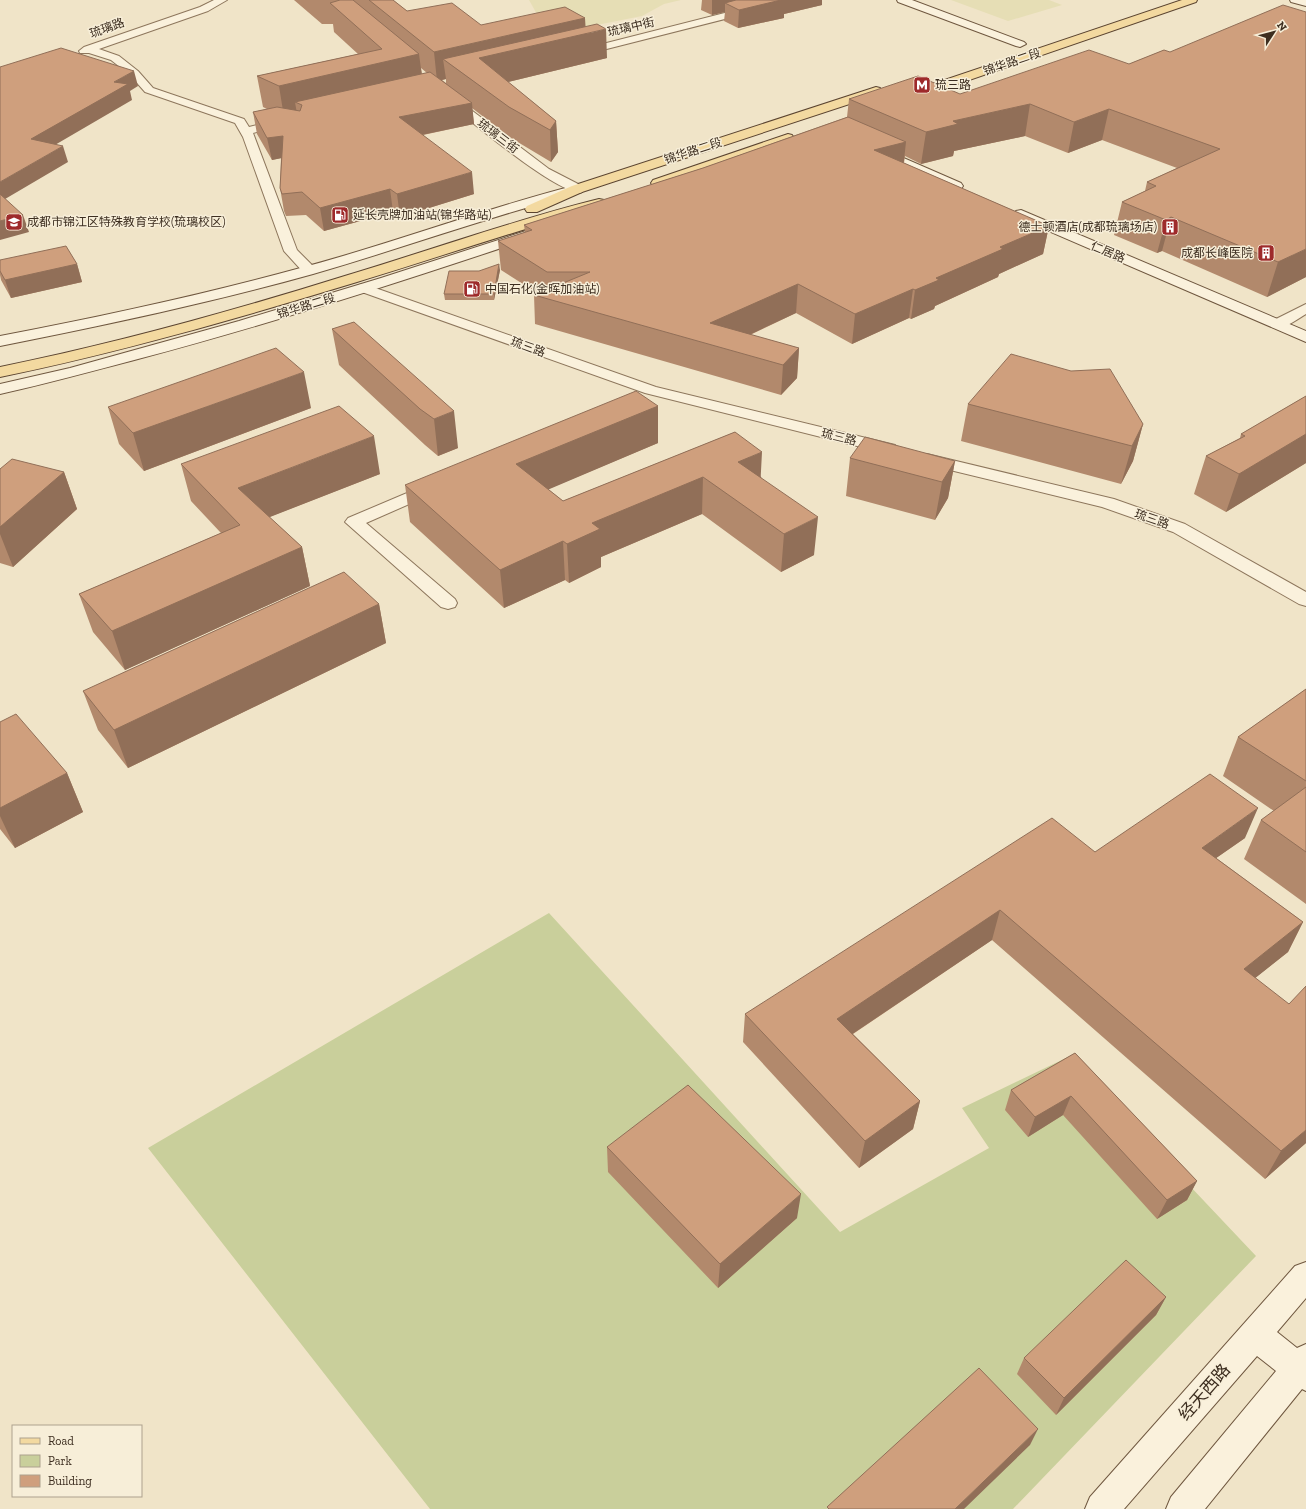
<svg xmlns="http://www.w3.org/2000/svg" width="1306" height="1509" font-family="'Zilla Slab','Noto Sans SC',serif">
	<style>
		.farmland { fill: #e6deb5 }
		.green { fill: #c9cf9b }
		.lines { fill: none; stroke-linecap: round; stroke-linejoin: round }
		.street-casing { stroke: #8d765c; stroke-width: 2 }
		.secondary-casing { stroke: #6f573f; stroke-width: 2 }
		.primary-casing { stroke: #5b4430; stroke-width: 2 }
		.street { fill: #faf1dc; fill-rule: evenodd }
		.secondary { fill: #faf1dc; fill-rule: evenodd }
		.primary { fill: #f3d9a0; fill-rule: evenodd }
		.wall { fill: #b2896c; fill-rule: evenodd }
		.shaded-wall { fill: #916f58 }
		.building { fill: #cf9f7d; stroke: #916f58 }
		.labels { text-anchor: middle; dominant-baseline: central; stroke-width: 3; stroke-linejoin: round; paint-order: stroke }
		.far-street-label { font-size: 12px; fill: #3d2e20; stroke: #f7eed8 }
		.far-poi-label { font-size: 12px; fill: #3d2e20; stroke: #f7eed8; text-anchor: start }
		.near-street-label { font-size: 17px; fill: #3d2e20; stroke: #f7eed8 }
	</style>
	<rect width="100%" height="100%" fill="#f0e4c8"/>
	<!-- farmland -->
	<path class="farmland" d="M529,0h152l-17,4 -22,12 -105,21 1,-21z
		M951,0h98l13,5 -54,16z"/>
	<!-- green -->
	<path class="green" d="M549,913l291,319 149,-84 -27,-40 106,-51 188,199 -243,253h-583l-282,-361z"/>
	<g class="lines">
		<defs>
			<path id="street" d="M214,0h13l-19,11 -109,38 20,7 19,15 15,17 91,31 5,8 35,-9 4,2 2,2 -2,2 -35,9 44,117 17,17 2,3 -2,3 -5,1 -5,-1 -20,-22 -41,-114 -8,-14 -90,-31 -15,-17 -19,-15 -22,-7h-9l-1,-2 5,-4 116,-40z
				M776,0h17l-1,2 -213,54 -5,-3 1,-2z
				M450,96l4,1 95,72 33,17 1,3 -1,3c-22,5 -115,-74 -136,-91l-2,-2 2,-2z
				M364,284l292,103 239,58 2,4 -2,4 -6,1 -244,-61 -286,-102 -2,-3 2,-3z
				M1306,304v10c-10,6 -22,16 -34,13l-2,-3 2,-3z
				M927,454l187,45 71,25 121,68v14l-7,-2 -126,-72 -71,-25 -181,-44 -2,-4 2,-4z
				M433,482l6,1 3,4 -3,4 -73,32 89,76 2,4 -2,4 -7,2 -7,-2 -96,-85 3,-4z"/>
			<path id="secondary" d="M897,0h15l112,42 2,2 -6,3 -4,-1 -118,-44z
				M1290,0h16v6l-15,-4z
				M876,146l85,37 2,3 -2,3h-10l-80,-36 -1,-3 1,-3z
				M577,185l5,1 2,3 -2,3c-91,24 -179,56 -269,82 -103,29 -208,51 -313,72v-10c116,-22 230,-47 343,-80 78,-23 155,-51 234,-71z
				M1021,210l285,121v11l-290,-125 -2,-3 2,-3z
				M526,231l5,1 2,3 -2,3c-130,44 -261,86 -393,121 -46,12 -92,25 -138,35v-10l70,-16 169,-47 142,-43z
				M1306,1262v36l-29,34 20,16 9,-4v47l-4,-2 -97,120h-39l5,-12 105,-126 -19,-15 -133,153h-39l5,-12 205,-231z"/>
			<path id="primary" d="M1182,0h15l-1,2 -279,96h-8l-2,-3 2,-3z
				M876,87l4,1 2,3 -2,3 -298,98 -45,20h-10l-2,-3 2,-3 45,-20z
				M788,134l4,1 2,3 -2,3 -129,45h-10l-2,-3 2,-3z
				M599,199l5,1 2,3 -2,3c-83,23 -165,51 -247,76 -118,36 -236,70 -357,95v-10c118,-24 233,-56 348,-92 83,-25 166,-55 251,-76z"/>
		</defs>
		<!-- street casing -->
		<use href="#street" class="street-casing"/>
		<!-- secondary casing -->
		<use href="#secondary" class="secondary-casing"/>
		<!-- primary casing -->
		<use href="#primary" class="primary-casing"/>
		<!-- street -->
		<use href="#street" class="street"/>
		<!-- secondary -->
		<use href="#secondary" class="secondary"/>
		<!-- primary -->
		<use href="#primary" class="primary"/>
	</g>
	<!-- wall -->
	<path class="wall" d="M294,0h99l14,11 74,14 104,-7v8l22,32 -99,24 48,39 2,31 -7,10 -40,-24 -39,-30 2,16 -51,11 51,59 -74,23 -7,-5 -69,19 -18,-16 -20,1 -2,-5 -4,-23 1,-30 -9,2 -15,-26 -4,-22 14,-3 -4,-2 -6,-31 101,-22 -24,-22 -1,-8h-11zM421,68l6,5 -5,1zM446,79v4l-4,-3z
		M702,0h120v5l-38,9v4l-46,10 -14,-7 1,-9 -13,3 -11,-5z
		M1164,50l142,227 -39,20 -105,-46 -5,2 -43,-18 8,-33 23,-11 2,-9 30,-14 -75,-28 -34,13 -43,-17 -71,15 -1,5 -32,8 -16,-8 -1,7 145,63 -6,28 -44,20 -1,3 -63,29 -1,3 -23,10 -2,-1 -57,26 -56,-31 -46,22 49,13 -2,30 -16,17 -246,-71 -1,-29 3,-2 -36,-23 -3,-29 27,-9 -1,-7 179,-57 144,-51 2,-18 111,-5 169,-30z
		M0,260l77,4 5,18 -71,16 -10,-18 -1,-5z
		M500,270l-6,30h-49l-1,-6 35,-23z
		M354,322l104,126 -20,8 -13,-11 -86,-80 -7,-36z
		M1306,396v67l-80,49 -32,-18 12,-38 34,-18 1,-4z
		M968,404l175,20 -10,37 -12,23 -160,-43z
		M658,406v37l-110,46 15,12 172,-69 26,45 53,78 -33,17 -79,-58 -101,43v10l-32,16 -4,-3 -61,28 -94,-86 -5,-37z
		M108,407l203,1 -167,63 -25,-27z
		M850,458l105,3 -7,37 -13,22 -89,-24z
		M181,464l199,10 -111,43 33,30 8,39 -185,84 -32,-38 -14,-38 142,-61 -30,-32z
		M0,469l64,3 13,37 -64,58 -13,-4z
		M379,604l7,39 -258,125 -30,-38 -15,-39z
		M1306,689v215l-62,-45 17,-39 13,-9 -51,-35 15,-39z
		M0,722l67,51 16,39 -68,36 -15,-19z
		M1245,838l-29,20 87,64 -15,30 -33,26 51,165 -41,36 -273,-239 -139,94 67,67 -7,28 -54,39 -116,-126 2,-28 350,-162z
		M1075,1053l122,128 -10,19 -30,19 -94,-104 -35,22 -23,-27 6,-20z
		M607,1147l190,71 -79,70 -110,-116z
		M1166,1297l-10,18 -100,100 -39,-41 7,-16z"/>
	<!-- shaded-wall -->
	<path class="shaded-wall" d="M712,0h58l-45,3v9l-13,3z
		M780,0h42v5l-38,9v4l-46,10 1,-18z
		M585,18l1,16 20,-5 1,29 -124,30 -40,-29 3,20 -9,2 -3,-29z
		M419,54l4,30 -128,18 2,12 -13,3 -5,-31z
		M134,71l4,15 -8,5 2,9 -96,56 -5,-17 83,-57z
		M472,103l2,21 -72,15 -3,-22z
		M1030,104l-5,32 -71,15 -1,5 -32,8 5,-32 27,-11z
		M1109,109l-7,31 -34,13 6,-31z
		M556,121l2,31 -7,10 -1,-32z
		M283,136l4,21 -15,3 -5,-22z
		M906,142l-3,27 -29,-19z
		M63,146l5,16 -68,40v-20z
		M472,172l2,22 -74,23 -3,-23z
		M390,189l3,23 -69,19 -4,-23z
		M23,215l6,17 -29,8v-19z
		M1171,217l-9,34 -5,2 9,-33z
		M1049,226l-6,28 -44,20 -1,3 -63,29 -1,3 -23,10 4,-29 21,-12 64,-31z
		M1306,249v28l-39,20 11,-35z
		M77,264l5,18 -71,16 -6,-18z
		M499,264l1,6 -6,30v-6z
		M798,284l-2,29 -75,35 -11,-25z
		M913,289l-4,29 -57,26 3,-30z
		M799,348l-2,30 -16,17 2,-30z
		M304,372l7,36 -167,63 -11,-38z
		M658,406v37l-139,59 -3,-38z
		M454,411l4,37 -20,8 -4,-37z
		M1143,424l-10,37 -12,23 11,-38z
		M1306,434v29l-80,49 13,-38z
		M374,436l6,38 -133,52 -9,-38z
		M762,452l-2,38 -22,-28z
		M955,461l-7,37 -13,22 7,-38z
		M64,472l13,37 -64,58 -13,-33v-7z
		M703,477l-1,37 -101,43v10l-32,16 -2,-39 25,-21z
		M818,517l-4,38 -33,17 3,-38z
		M563,541l2,39 -61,28 -4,-38z
		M302,547l8,39 -185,84 -13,-39z
		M379,604l7,39 -258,125 -14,-38z
		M67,773l16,39 -68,36 -15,-32v-8z
		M1258,808l-13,30 -56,39 13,-29z
		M1000,910l-8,30 -159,107 4,-28z
		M1303,922l-15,30 -58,46 14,-29z
		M1071,1096l-8,19 -35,22 7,-20z
		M920,1101l-7,28 -54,39 6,-27z
		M1306,1130v13l-41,36 16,-28z
		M1197,1181l-10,19 -30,19 10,-19z
		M801,1194l-4,24 -79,70 2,-24z
		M1166,1297l-10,18 -100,100 8,-17z
		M1038,1429l-8,16 -66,64h-9z"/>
	<!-- building -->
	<path class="building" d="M340,0h13l66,54 -140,32 -22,-10 125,-27 -52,-46z
		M369,0h24l14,11 45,-8 29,22 84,-18 20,11 -151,34z
		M736,0h45l-42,10 -14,-7z
		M1283,5l23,7v237l-28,13 -107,-45 -5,3 -44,-18 34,-16 -9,-4 73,-33 -111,-40 -35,13 -44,-18 -77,17 5,3 -32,8 -77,-33 69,-23 42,18 129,-44 40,14 35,-14 6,2z
		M597,24l9,5 -127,29 77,63 -6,9 -41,-23 -66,-48z
		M61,48l73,23 -20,11 14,2 -97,55 32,7 -63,36v-115z
		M430,72l42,31 -73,14 73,55 -75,22 -7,-5 -70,19 -18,-16 -20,2 -2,-6 3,-52 -16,2 -14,-26 24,-5 23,4 2,-6 -7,-3z
		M848,117l58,25 -32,8 175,76 -49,21 3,2 -67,29 3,2 -24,10 -2,-1 -58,25 -57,-30 -88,39 89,25 -16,17 -249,-70 56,-23h-43l-49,-31 34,-11 -8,-5 179,-57z
		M0,194l23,21 -23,6z
		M66,246l11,18 -72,16 -5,-9v-11z
		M499,264l-5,30h-50l5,-23h30z
		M354,322l100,89 -20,8 -14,-10 -88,-80z
		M276,348l28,24 -171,61 -25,-26z
		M1011,354l60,17 39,-2 33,55 -11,22 -164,-42z
		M636,391l22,15 -142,58 47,37 172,-69 27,20 -24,10 80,55 -34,17 -81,-57 -111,46 8,6 -33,15 -4,-3 -63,29 -95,-85z
		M1306,396v38l-67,40 -33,-18 39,-20 -4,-2z
		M339,406l35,30 -136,52 64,59 -190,84 -33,-37 161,-69 -59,-61z
		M865,437l90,24 -13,21 -92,-24z
		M12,459l52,13 -64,55v-58z
		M344,572l35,32 -265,126 -31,-39z
		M1306,689v92l-68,-44z
		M16,714l51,59 -67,35v-86z
		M1210,774l48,34 -56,40 101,74 -59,47 45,35 17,-18v144l-25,21 -281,-241 -163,109 83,82 -55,40 -120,-127 307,-196 43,34z
		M1306,787v65l-45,-32z
		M1075,1053l122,128 -30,19 -96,-104 -36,21 -24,-27z
		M688,1085l113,109 -81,70 -113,-117z
		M1126,1260l40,37 -102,101 -40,-40z
		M979,1368l59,61 -83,80h-126l-2,-2z"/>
	<!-- icons -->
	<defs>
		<symbol id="metro-square" viewBox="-11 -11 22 22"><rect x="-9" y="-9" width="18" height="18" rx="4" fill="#9e2a2b" stroke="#f7eed8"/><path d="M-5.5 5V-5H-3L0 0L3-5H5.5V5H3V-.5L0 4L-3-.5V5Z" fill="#fff"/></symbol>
		<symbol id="fuel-square" viewBox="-11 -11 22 22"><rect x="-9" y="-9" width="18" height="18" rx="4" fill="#9e2a2b" stroke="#f7eed8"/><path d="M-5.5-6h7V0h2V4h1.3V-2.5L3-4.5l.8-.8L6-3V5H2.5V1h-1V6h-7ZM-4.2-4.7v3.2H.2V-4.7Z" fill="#fff"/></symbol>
		<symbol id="school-square" viewBox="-11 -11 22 22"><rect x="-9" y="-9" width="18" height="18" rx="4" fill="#9e2a2b" stroke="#f7eed8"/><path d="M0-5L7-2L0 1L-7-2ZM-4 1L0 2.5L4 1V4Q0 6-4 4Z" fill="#fff"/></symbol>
		<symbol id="building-square" viewBox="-11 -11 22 22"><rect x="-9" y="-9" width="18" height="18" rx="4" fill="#9e2a2b" stroke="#f7eed8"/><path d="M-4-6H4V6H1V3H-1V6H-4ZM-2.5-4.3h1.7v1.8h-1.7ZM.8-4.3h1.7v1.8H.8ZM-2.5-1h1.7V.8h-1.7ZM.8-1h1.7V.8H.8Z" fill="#fff"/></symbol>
	</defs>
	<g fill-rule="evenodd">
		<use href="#metro-square" x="912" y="75" width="20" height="20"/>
		<use href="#fuel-square" x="330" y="205" width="20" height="20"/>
		<use href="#school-square" x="4" y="212" width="20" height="20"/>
		<use href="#building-square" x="1160" y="217" width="20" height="20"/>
		<use href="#building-square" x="1256" y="243" width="20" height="20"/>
		<use href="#fuel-square" x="462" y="279" width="20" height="20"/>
	</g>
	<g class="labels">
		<!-- far-street labels -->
		<g class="far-street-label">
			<text transform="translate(631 27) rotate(-13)">琉璃中街</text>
			<text transform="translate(107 28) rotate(-20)">琉璃路</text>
			<text transform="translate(1012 62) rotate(-19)">锦华路二段</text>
			<text transform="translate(498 136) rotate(37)">琉璃三街</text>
			<text transform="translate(693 151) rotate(-18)">锦华路二段</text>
			<text transform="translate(1108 252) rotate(23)">仁居路</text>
			<text transform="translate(306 306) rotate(-17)">锦华路二段</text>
			<text transform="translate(528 347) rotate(20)">琉三路</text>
			<text transform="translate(839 437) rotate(14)">琉三路</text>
			<text transform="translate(1152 519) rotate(19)">琉三路</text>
		</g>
		<!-- far-poi labels -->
		<g class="far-poi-label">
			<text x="935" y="85">琉三路</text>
			<text x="353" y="215">延长壳牌加油站(锦华路站)</text>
			<text x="27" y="222">成都市锦江区特殊教育学校(琉璃校区)</text>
			<text x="1157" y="227" text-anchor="end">德士顿酒店(成都琉璃场店)</text>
			<text x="1253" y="253" text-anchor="end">成都长峰医院</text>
			<text x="485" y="289">中国石化(金晖加油站)</text>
		</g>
		<!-- near-street labels -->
		<g class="near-street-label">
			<text transform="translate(1204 1392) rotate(-49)">经天西路</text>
		</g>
	</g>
	<!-- legend -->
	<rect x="12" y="1425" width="130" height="72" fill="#f7eed8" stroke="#ada18e"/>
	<rect x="20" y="1438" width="20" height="6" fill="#f3d9a0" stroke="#ada18e"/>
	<text x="48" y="1445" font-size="12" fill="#3d2e20">Road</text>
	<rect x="20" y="1455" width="20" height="12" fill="#c9cf9b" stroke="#ada18e"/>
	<text x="48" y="1465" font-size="12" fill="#3d2e20">Park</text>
	<rect x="20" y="1475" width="20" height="12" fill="#cf9f7d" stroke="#ada18e"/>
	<text x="48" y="1485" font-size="12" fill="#3d2e20">Building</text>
	<!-- north arrow -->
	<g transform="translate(1274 32) rotate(54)" stroke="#f7eed8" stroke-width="3" paint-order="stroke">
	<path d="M0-3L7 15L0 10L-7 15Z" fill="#3d2e20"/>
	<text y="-6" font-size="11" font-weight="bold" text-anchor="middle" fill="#3d2e20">N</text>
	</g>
</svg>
